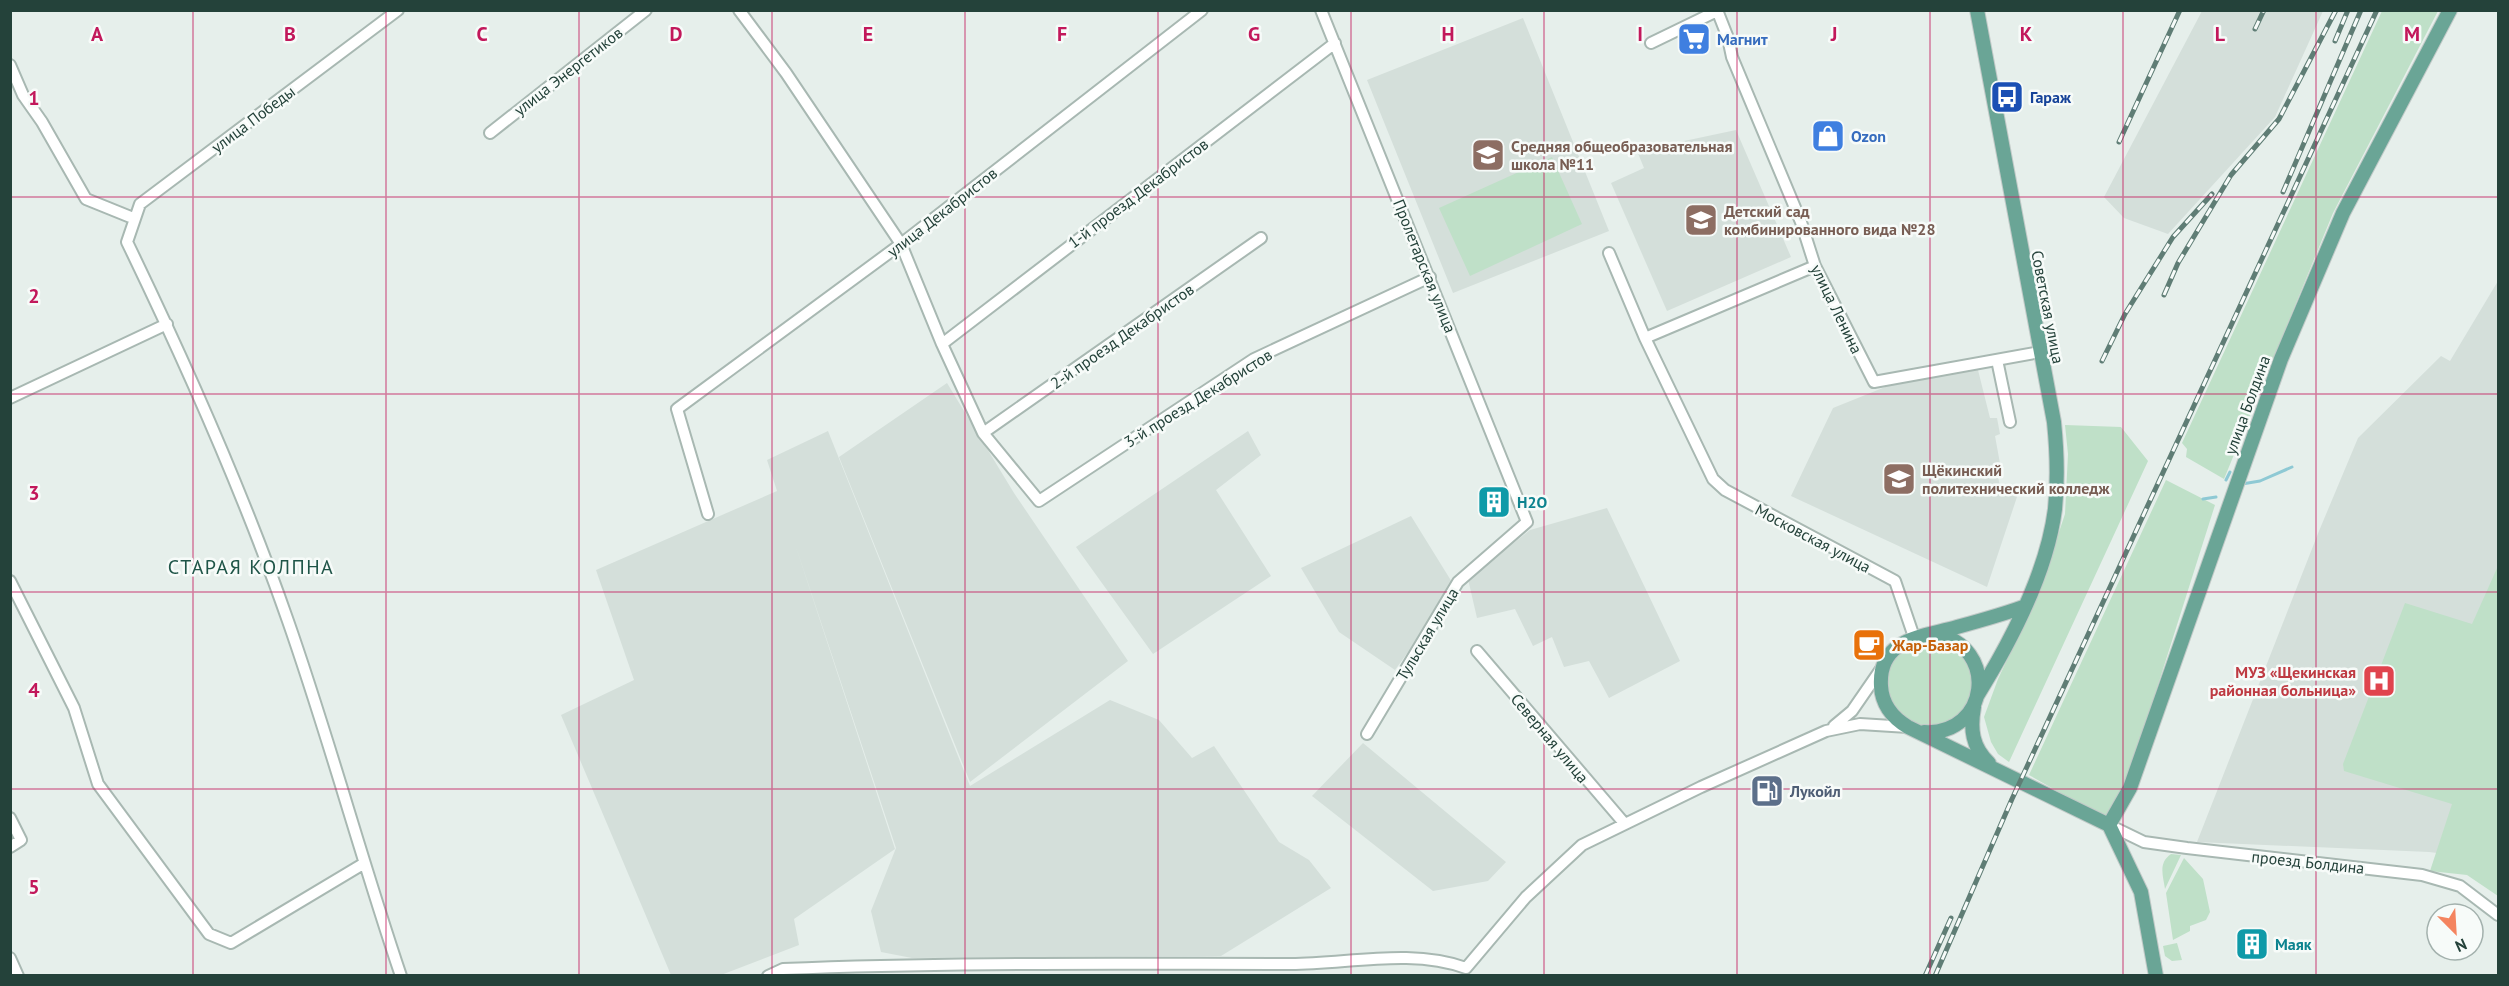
<svg xmlns="http://www.w3.org/2000/svg" width="2509" height="986" font-family="'PT Sans',sans-serif">
	<style>
		.built { fill: #d4dfda }
		.green { fill: #bfe0c8 }
		.lines { fill: none; stroke-linecap: round; stroke-linejoin: round }
		.stream { stroke: #8ec9d4; stroke-width: 3 }
		.minor-casing { stroke: #a8b8b2; stroke-width: 14 }
		.major-casing { stroke: #c2cac8; stroke-width: 16 }
		.minor { stroke: #fff; stroke-width: 10 }
		.major { stroke: #6aa596; stroke-width: 14 }
		.rail-casing { stroke: #5f7d75; stroke-width: 5 }
		.rail { stroke: #f7fbf9; stroke-width: 3; stroke-dasharray: 9; stroke-linecap: butt }
		.grid { fill: none; stroke: #c2185b; stroke-width: 1.5; stroke-opacity: 0.55 }
		.labels { text-anchor: middle; dominant-baseline: central; stroke-width: 5; stroke-linejoin: round; paint-order: stroke }
		.shop-label { font-size: 16px; font-weight: bold; fill: #366cbe; stroke: #f7fbf9; text-anchor: start }
		.street-label { font-size: 16px; fill: #24423a; stroke: #f7fbf9 }
		.transit-label { font-size: 16px; font-weight: bold; fill: #164399; stroke: #f7fbf9; text-anchor: start }
		.education-label { font-size: 16px; font-weight: bold; fill: #785e54; stroke: #f7fbf9; text-anchor: start }
		.culture-label { font-size: 16px; font-weight: bold; fill: #0d838f; stroke: #f7fbf9; text-anchor: start }
		.food-label { font-size: 16px; font-weight: bold; fill: #c56008; stroke: #f7fbf9; text-anchor: start }
		.health-label { font-size: 16px; font-weight: bold; fill: #be3a42; stroke: #f7fbf9; text-anchor: end }
		.service-label { font-size: 16px; font-weight: bold; fill: #4e5e75; stroke: #f7fbf9; text-anchor: start }
		.quarter-label { font-size: 20px; letter-spacing: 1.5px; fill: #1f5548; stroke: #f7fbf9 }
		.grid-label { font-size: 20px; text-anchor: middle; font-weight: bold; fill: #c2185b; stroke: #f7fbf9; stroke-width: 5; stroke-linejoin: round; paint-order: stroke }
	</style>
	<rect width="100%" height="100%" fill="#e6efeb"/>
	<!-- built -->
	<path class="built" d="M2202,11h121l-48,106 -107,117 -44,-16 -20,-21z
		M1523,18l86,213 -156,62 -86,-213z
		M1736,130l55,127 -124,54 -56,-128 33,-15 -7,-17z
		M2498,281v564l-18,13 -51,-6 -232,-10 122,-311 39,-93 83,-82 9,5z
		M1977,366l13,52h7l3,16 -5,2 6,33 -4,2 3,16 18,7 -31,93 -196,-91 42,-88 72,-29z
		M947,383l67,110 114,168 -158,121 -131,-325z
		M828,431l142,355 140,-86 49,20 33,38 22,-12 65,96 30,18 22,28 -110,68 -309,2 -31,-6 -10,-41 25,-63 -101,-304 100,305 -101,70 5,26 -78,30h-50l-110,-260 73,-35 -38,-110 181,-79 -10,-31z
		M1248,431l13,24 -45,35 55,86 -118,78 -77,-107z
		M1607,508l73,153 -71,37 -20,-37 -25,6 -12,-30 -19,9 -18,-37 -38,9 -9,-39 62,-49z
		M1411,516l44,71 -60,83 -56,-38 -38,-64z
		M1363,743l143,119 -18,19 -55,10 -121,-95z"/>
	<!-- green -->
	<path class="green" d="M2382,11h56l-105,202 -109,266 -38,-22 1,-8 -5,-6z
		M1552,157l30,67 -112,52 -31,-68z
		M2065,425l56,2 27,34 -139,301 -11,-8 -7,-12 -7,-25 14,-38 41,-87 26,-78 3,-60z
		M2166,480l49,25 -89,281 -18,34 -79,-45z
		M2498,566v330l-31,-21 -37,-4 22,-67 -108,-33 -1,-7 62,-161 67,21z
		M1887 683a43 43 0 1 1 86 0a43 43 0 1 1-86 0Z
		M2171,854l10,1 -16,34c-2,-14 -7,-26 6,-35z
		M2184,858l19,21 7,33 -4,8 -16,6v5l-17,9 -7,-47z
		M2177,943l5,17 -10,1 -7,-5 -2,-10z"/>
	<g class="lines">
		<!-- stream -->
		<path class="stream" d="M2226,480l4,-8
			M2242,484l18,-3 32,-14
			M2203,499l13,-2"/>
		<defs>
			<path id="minor" d="M398,10l-258,194 -13,38c60,124 116,250 161,379 41,117 73,237 113,355
				M739,10l47,63 115,171 41,100 41,89 56,68 215,-142 176,-82
				M1321,10l206,512 -69,60 -91,152
				M1717,10l11,28 4,19 69,165 14,44 59,116 166,-30
				M1651,43l66,-32
				M10,65l13,30 19,27 44,77 47,19
				M490,133l156,-123
				M1609,253l36,85
				M1815,266l-170,72 68,141 12,11 170,91 19,56
				M942,344l393,-301
				M1997,360l13,62
				M10,398l157,-74
				M983,433l278,-195
				M708,514l-31,-105 224,-165 301,-234
				M10,581l64,127 24,76 111,150 22,9 132,-79
				M1477,651l147,172
				M1834,726l18,-15 29,-42
				M10,818l11,22 -11,7
				M2109,825l35,17 43,6 235,27 38,11 38,29
				M10,958l8,18
				M768,976l15,-7c169,-7 339,-5 508,-5 57,0 120,-16 175,4l60,-71 56,-52 119,-58 125,-56 34,-7 48,3"/>
			<path id="major" d="M1977,10l77,412c3,29 4,57 1,87 -8,63 -45,134 -78,187
				M2023,607c-22,8 -44,14 -66,20 -34,10 -79,11 -76,59 1,19 12,32 27,41l201,98 32,67 15,84
				M1974,707c-4,22 -2,40 15,56
				M1924,732c65,4 76,-86 11,-98
				M2109,825l21,-37 151,-429 62,-146 107,-203"/>
		</defs>
		<!-- minor casing -->
		<use href="#minor" class="minor-casing"/>
		<!-- major casing -->
		<use href="#major" class="major-casing"/>
		<!-- minor -->
		<use href="#minor" class="minor"/>
		<!-- major -->
		<use href="#major" class="major"/>
		<defs>
			<path id="rail" d="M2255,29l9,-19
				M2335,41l13,-31
				M2119,142l61,-132
				M2283,192l78,-182
				M2164,295l14,-32 53,-88 48,-56 57,-109
				M2102,361l23,-47 48,-77 39,-43
				M1925,976l26,-58
				M1935,976l77,-177 365,-789"/>
		</defs>
		<!-- rail casing -->
		<use href="#rail" class="rail-casing"/>
		<!-- rail -->
		<use href="#rail" class="rail"/>
	</g>
	<!-- grid -->
	<path class="grid" d="M193,10v966M386,10v966M579,10v966M772,10v966M965,10v966M1158,10v966M1351,10v966M1544,10v966M1737,10v966M1930,10v966M2123,10v966M2316,10v966M10,197h2488M10,394h2488M10,592h2488M10,789h2488"/>
	<!-- icons -->
	<defs>
		<symbol id="supermarket-square" viewBox="-11 -11 22 22"><rect x="-9" y="-9" width="18" height="18" rx="4" fill="#3f7fe0" stroke="#f7fbf9"/><path d="M-6-5.5h2.5l.6 2H6L4.5 2H-2.5L-4.4-4H-6ZM-1.5 3.2a1.3 1.3 0 1 0 .1 0ZM3 3.2a1.3 1.3 0 1 0 .1 0Z" fill="#fff"/></symbol>
		<symbol id="bus-square" viewBox="-11 -11 22 22"><rect x="-9" y="-9" width="18" height="18" rx="4" fill="#1a4fb4" stroke="#f7fbf9"/><path d="M-5-6H5V4H4V6H2V4H-2V6H-4V4H-5ZM-3.5-4V0h7V-4ZM-3.5 1.2v1.5H-2V1.2ZM2 1.2v1.5H3.5V1.2Z" fill="#fff"/></symbol>
		<symbol id="shop-square" viewBox="-11 -11 22 22"><rect x="-9" y="-9" width="18" height="18" rx="4" fill="#3f7fe0" stroke="#f7fbf9"/><path d="M-5-2.5h2.3a2.7 3.5 0 0 1 5.4 0H5L5.5 6h-11ZM-1.5-2.5h3a1.5 2.3 0 0 0-3 0Z" fill="#fff"/></symbol>
		<symbol id="school-square" viewBox="-11 -11 22 22"><rect x="-9" y="-9" width="18" height="18" rx="4" fill="#8d6e63" stroke="#f7fbf9"/><path d="M0-5L7-2L0 1L-7-2ZM-4 1L0 2.5L4 1V4Q0 6-4 4Z" fill="#fff"/></symbol>
		<symbol id="university-square" viewBox="-11 -11 22 22"><rect x="-9" y="-9" width="18" height="18" rx="4" fill="#8d6e63" stroke="#f7fbf9"/><path d="M0-5L7-2L0 1L-7-2ZM-4 1L0 2.5L4 1V4Q0 6-4 4Z" fill="#fff"/></symbol>
		<symbol id="building-square" viewBox="-11 -11 22 22"><rect x="-9" y="-9" width="18" height="18" rx="4" fill="#0f9aa8" stroke="#f7fbf9"/><path d="M-4-6H4V6H1V3H-1V6H-4ZM-2.5-4.3h1.7v1.8h-1.7ZM.8-4.3h1.7v1.8H.8ZM-2.5-1h1.7V.8h-1.7ZM.8-1h1.7V.8H.8Z" fill="#fff"/></symbol>
		<symbol id="cafe-square" viewBox="-11 -11 22 22"><rect x="-9" y="-9" width="18" height="18" rx="4" fill="#e8710a" stroke="#f7fbf9"/><path d="M-5.5-4.5H6V0H3Q3 3.5 0 3.5H-2.5Q-5.5 3.5-5.5 0ZM3-3.2v2h1.7v-2ZM-6 4.5H4V6H-6Z" fill="#fff"/></symbol>
		<symbol id="hospital-square" viewBox="-11 -11 22 22"><rect x="-9" y="-9" width="18" height="18" rx="4" fill="#e0444e" stroke="#f7fbf9"/><path d="M-5-5h3v3.5h4V-5h3V5h-3V1.5h-4V5h-3Z" fill="#fff"/></symbol>
		<symbol id="fuel-square" viewBox="-11 -11 22 22"><rect x="-9" y="-9" width="18" height="18" rx="4" fill="#5c6f8a" stroke="#f7fbf9"/><path d="M-5.5-6h7V0h2V4h1.3V-2.5L3-4.5l.8-.8L6-3V5H2.5V1h-1V6h-7ZM-4.2-4.7v3.2H.2V-4.7Z" fill="#fff"/></symbol>
	</defs>
	<g fill-rule="evenodd">
		<use href="#supermarket-square" x="1675" y="20" width="38" height="38"/>
		<use href="#bus-square" x="1988" y="78" width="38" height="38"/>
		<use href="#shop-square" x="1809" y="117" width="38" height="38"/>
		<use href="#school-square" x="1469" y="136" width="38" height="38"/>
		<use href="#school-square" x="1682" y="201" width="38" height="38"/>
		<use href="#university-square" x="1880" y="460" width="38" height="38"/>
		<use href="#building-square" x="1475" y="483" width="38" height="38"/>
		<use href="#cafe-square" x="1850" y="626" width="38" height="38"/>
		<use href="#hospital-square" x="2360" y="662" width="38" height="38"/>
		<use href="#fuel-square" x="1748" y="772" width="38" height="38"/>
		<use href="#building-square" x="2233" y="925" width="38" height="38"/>
	</g>
	<g class="labels">
		<!-- shop labels -->
		<g class="shop-label">
			<text x="1717" y="39">Магнит</text>
			<text x="1851" y="136">Ozon</text>
		</g>
		<!-- street labels -->
		<g class="street-label">
			<text transform="translate(568 71) rotate(-38)">улица Энергетиков</text>
			<text transform="translate(253 119) rotate(-37)">улица Победы</text>
			<text transform="translate(1138 193) rotate(-37)">1-й проезд Декабристов</text>
			<text transform="translate(942 212) rotate(-38)">улица Декабристов</text>
			<text transform="translate(1425 266) rotate(68)">Пролетарская улица</text>
			<text transform="translate(2048 307) rotate(79)">Советская улица</text>
			<text transform="translate(1837 309) rotate(64)">улица Ленина</text>
			<text transform="translate(1122 336) rotate(-35)">2-й проезд Декабристов</text>
			<text transform="translate(1198 398) rotate(-32)">3-й проезд Декабристов</text>
			<text transform="translate(2247 405) rotate(-70)">улица Болдина</text>
			<text transform="translate(1813 538) rotate(28)">Московская улица</text>
			<text transform="translate(1427 634) rotate(-59)">Тульская улица</text>
			<text transform="translate(1550 738) rotate(50)">Северная улица</text>
			<text transform="translate(2308 862) rotate(6)">проезд Болдина</text>
		</g>
		<!-- transit labels -->
		<g class="transit-label">
			<text x="2030" y="97">Гараж</text>
		</g>
		<!-- education labels -->
		<g class="education-label">
			<text x="1511" y="146">Средняя общеобразовательная<tspan x="1511" dy="18">школа №11</tspan></text>
			<text x="1724" y="211">Детский сад<tspan x="1724" dy="18">комбинированного вида №28</tspan></text>
			<text x="1922" y="470">Щёкинский<tspan x="1922" dy="18">политехнический колледж</tspan></text>
		</g>
		<!-- culture labels -->
		<g class="culture-label">
			<text x="1517" y="502">Н2О</text>
			<text x="2275" y="944">Маяк</text>
		</g>
		<!-- food labels -->
		<g class="food-label">
			<text x="1892" y="645">Жар-Базар</text>
		</g>
		<!-- health labels -->
		<g class="health-label">
			<text x="2356" y="672">МУЗ «Щекинская<tspan x="2356" dy="18">районная больница»</tspan></text>
		</g>
		<!-- service labels -->
		<g class="service-label">
			<text x="1790" y="791">Лукойл</text>
		</g>
		<!-- quarter labels -->
		<g class="quarter-label">
			<text x="251" y="567">СТАРАЯ КОЛПНА</text>
		</g>
	</g>
	<g class="grid-label">
		<text x="97" y="41">A</text>
		<text x="290" y="41">B</text>
		<text x="482" y="41">C</text>
		<text x="676" y="41">D</text>
		<text x="868" y="41">E</text>
		<text x="1062" y="41">F</text>
		<text x="1254" y="41">G</text>
		<text x="1448" y="41">H</text>
		<text x="1640" y="41">I</text>
		<text x="1834" y="41">J</text>
		<text x="2026" y="41">K</text>
		<text x="2220" y="41">L</text>
		<text x="2412" y="41">M</text>
		<text x="34" y="105">1</text>
		<text x="34" y="303">2</text>
		<text x="34" y="500">3</text>
		<text x="34" y="697">4</text>
		<text x="34" y="894">5</text>
	</g>
	<!-- border -->
	<rect width="2509" height="986" fill="none" stroke="#24423a" stroke-width="24"/>
	<!-- north arrow -->
	<g transform="translate(2455 932) rotate(156)"><circle r="28" fill="#f7fbf9" stroke="#a3b1ad" stroke-width="1.5"/>
	<path d="M0-4.5L10 22L0 15L-10 22Z" fill="#f4845f"/>
	<text y="-9" font-size="16" font-weight="bold" text-anchor="middle" fill="#24423a">N</text>
	</g>
</svg>
